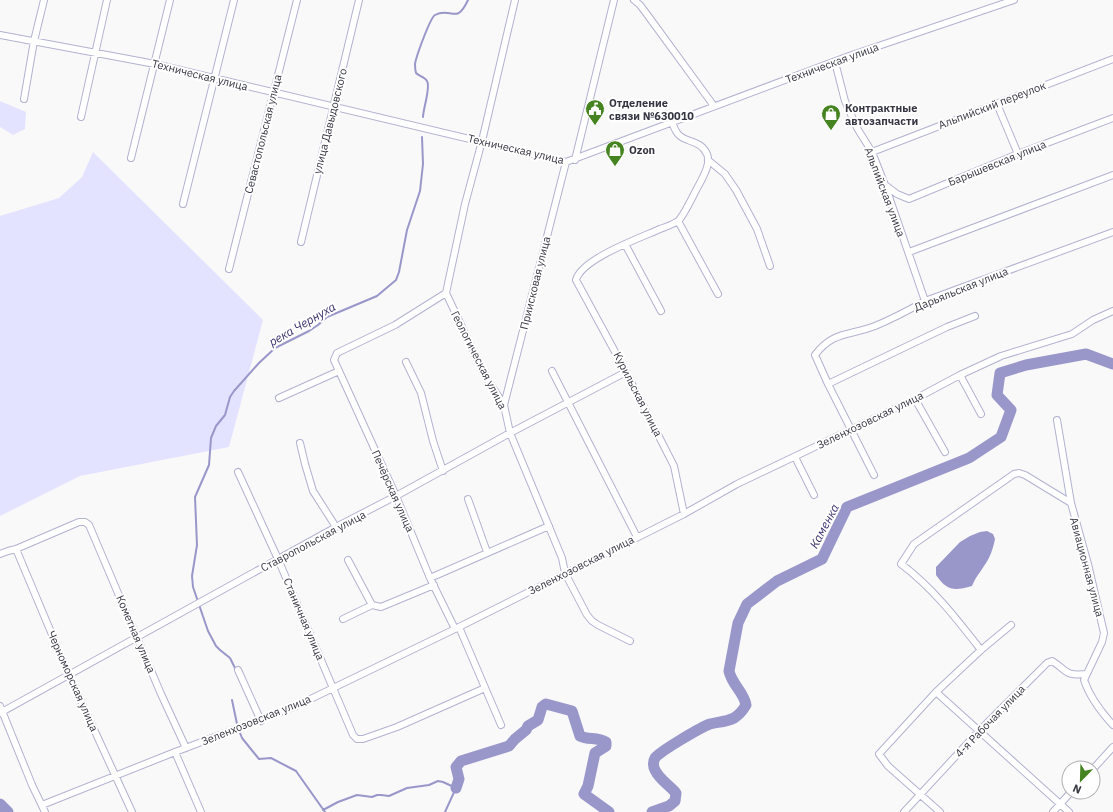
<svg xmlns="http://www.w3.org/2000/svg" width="1113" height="812" font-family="'IBM Plex Sans',sans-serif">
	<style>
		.green { fill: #e4e3ff }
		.water { fill: #9997ca }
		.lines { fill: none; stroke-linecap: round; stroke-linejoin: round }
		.stream { stroke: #9997ca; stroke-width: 2 }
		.river { stroke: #9997ca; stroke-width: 11 }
		.minor-casing { stroke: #b2b2d1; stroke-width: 8 }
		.minor { stroke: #fff; stroke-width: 6 }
		.labels { text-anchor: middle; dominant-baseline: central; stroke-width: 4; stroke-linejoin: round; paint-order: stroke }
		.street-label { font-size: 11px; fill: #363643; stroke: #fff }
		.poi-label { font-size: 11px; font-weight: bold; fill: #363643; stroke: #fff; text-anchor: start }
		.water-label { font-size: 12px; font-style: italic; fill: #362d6b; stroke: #fff }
	</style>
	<rect width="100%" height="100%" fill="#f9f9f9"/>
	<!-- green -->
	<path class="green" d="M0,101l26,11 -1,17 -12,6 -13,-8z
		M93,152l170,168 -34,127 -149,29 -80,40v-300l59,-18 23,-21z"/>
	<!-- water -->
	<path class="water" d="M987,531l6,3 2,5c-2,10 -5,19 -11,27 -5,8 -9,12 -12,20 -18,5 -25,5 -36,-11v-8l24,-25 10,-6 10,-4z"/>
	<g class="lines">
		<!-- stream -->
		<path class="stream" d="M423,117c0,-8 8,-30 4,-36 -2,-4 -8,-5 -11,-8 -1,-3 -1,-6 -1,-9 1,-7 15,-46 20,-49 16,-9 21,11 33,-15
			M235,668l-5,-10 -10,-8 -4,-4 -8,-15 -15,-44 -1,-11 5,-31 -2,-48 14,-32 2,-27 5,-12 9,-11 5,-18 4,-6 25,-28 16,-15 34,-17 9,-6 9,-8 50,-21 19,-16 3,-8 8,-42 13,-39 3,-27 -1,-27
			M232,700l5,24
			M240,733l2,5 17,21 12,-1 25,13 29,41
			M323,810l15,-8 19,-7 15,2 5,-2h4l8,1 18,-8 22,-3 9,-4 5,1 13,6 -11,24"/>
		<!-- river -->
		<path class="river" d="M456,788l3,-9 -3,-12 5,-6 48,-15 6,-7 11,-9 2,-4 10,-6 4,-13 4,-3 26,7 8,25c8,4 17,1 26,6v4l-11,7 -7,33 -4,8 25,18
			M0,804l8,8
			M652,812l17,-6 6,-5 1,-8c-7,-8 -17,-14 -21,-23 -2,-3 -2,-9 0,-12 4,-6 46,-31 55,-34 8,-2 16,-2 24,-6 5,-3 9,-8 12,-13 -2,-13 -14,-20 -17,-34l9,-48 9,-19 30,-23 45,-22 25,-52 122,-49 32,-21 10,-27 -14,-15 3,-22 26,-8 60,-11 27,10"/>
		<defs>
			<path id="minor" d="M515,0l-33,141 -17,63 -19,89 31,66 12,23 15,23 6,28 52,125 3,15 22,42 5,6 6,4 32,16
				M634,0l6,5 6,8 68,93
				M0,35l155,29 411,98 283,-106 165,-56
				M835,62l10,39 12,27 15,24 13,33 40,116
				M24,99l10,-58 10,-41
				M997,104l21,50
				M81,117l26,-117
				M672,123c2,3 3,8 6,11 7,9 22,5 29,20 4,9 -3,21 -7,29 -6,10 -14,29 -21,37 -4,4 -14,7 -19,9 -20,9 -79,30 -84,51l50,92 48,94 10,48
				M872,152l241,-93
				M131,158l39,-158
				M575,160l39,-160
				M708,160l17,14 11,16 21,39 13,37
				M885,185l12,9 12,5 109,-45 95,-36
				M183,204l51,-204
				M678,221l40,73
				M301,242l58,-242
				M625,244l36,67
				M909,252l204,-77
				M229,269l68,-269
				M446,293l-51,32 -58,28 -3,7 62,136 34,82 25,51
				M406,362l15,31 12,48 10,30
				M552,371l85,166
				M960,375l21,39
				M828,384l119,-57 28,-11
				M279,398l60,-27
				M915,399l30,53
				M504,405l62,-243
				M1057,420l14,83 17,61 16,69 -2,9 -18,38c5,15 18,33 29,45
				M300,443l5,21 8,27 23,36
				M795,457l19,38
				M238,472l40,87 75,176 4,4h6l34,-12 88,-39
				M874,475l-46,-91 -13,-29c18,-24 34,-19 60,-29 17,-7 34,-16 50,-25l188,-69
				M468,499l19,53
				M16,549l53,126 63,137
				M0,554l8,-3 8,-2 63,-27h6l4,3 72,169 25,54
				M348,560l24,45
				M430,578l119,-52
				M343,619l29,-14 9,2 53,-22
				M459,627l42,98
				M981,650c-25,-32 -48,-62 -80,-86l13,-20 100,-70 5,-1 6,2 46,28
				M238,670l23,51
				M936,692l133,120
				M0,706l32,79 13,27
				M0,713l336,-186 60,-31 114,-63 116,-61
				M175,752l26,60
				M1093,769l20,-22
				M42,805l133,-53 121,-46 159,-77 229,-115 53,-30 178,-85 45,-24 41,-19 71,-22 21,-14 20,-9
				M904,812l75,-81 68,-68 5,-2c16,10 12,15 34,13
				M940,812l-52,-46 -9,-12 57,-62 45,-42 30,-25
				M1053,812l18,-20"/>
		</defs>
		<!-- minor casing -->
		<use href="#minor" class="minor-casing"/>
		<!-- minor -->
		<use href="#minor" class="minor"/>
	</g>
	<!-- icons -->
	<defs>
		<symbol id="civic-pin" viewBox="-11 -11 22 30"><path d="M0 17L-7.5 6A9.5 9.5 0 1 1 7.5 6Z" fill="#468321" stroke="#fff"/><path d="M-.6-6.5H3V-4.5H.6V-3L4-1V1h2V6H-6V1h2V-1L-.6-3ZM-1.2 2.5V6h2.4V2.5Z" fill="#fff"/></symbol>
		<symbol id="shop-pin" viewBox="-11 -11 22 30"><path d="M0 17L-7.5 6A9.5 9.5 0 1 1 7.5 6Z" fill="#468321" stroke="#fff"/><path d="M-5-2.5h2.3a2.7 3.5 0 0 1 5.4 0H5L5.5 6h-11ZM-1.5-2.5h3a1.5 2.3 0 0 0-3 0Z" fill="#fff"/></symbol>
	</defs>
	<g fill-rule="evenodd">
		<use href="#civic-pin" x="584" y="98" width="22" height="30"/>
		<use href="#shop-pin" x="820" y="103" width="22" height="30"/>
		<use href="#shop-pin" x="604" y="139" width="22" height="30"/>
	</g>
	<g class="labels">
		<!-- street labels -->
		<g class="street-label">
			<text transform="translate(832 63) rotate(-20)">Техническая улица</text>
			<text transform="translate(200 75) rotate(14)">Техническая улица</text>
			<text transform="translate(992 105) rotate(-21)">Альпийский переулок</text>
			<text transform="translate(330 121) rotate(-76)">улица Давыдовского</text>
			<text transform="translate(263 134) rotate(-76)">Севастопольская улица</text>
			<text transform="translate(516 149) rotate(13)">Техническая улица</text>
			<text transform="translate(997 163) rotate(-22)">Барышевская улица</text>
			<text transform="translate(885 192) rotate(69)">Альпийская улица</text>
			<text transform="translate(535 283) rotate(-76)">Приисковая улица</text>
			<text transform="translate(961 289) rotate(-22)">Дарьяльская улица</text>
			<text transform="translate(479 360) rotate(63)">Геологическая улица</text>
			<text transform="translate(638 394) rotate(63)">Курильская улица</text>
			<text transform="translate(870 420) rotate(-26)">Зеленхозовская улица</text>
			<text transform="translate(393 491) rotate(66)">Печёрская улица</text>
			<text transform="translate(313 541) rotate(-28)">Ставропольская улица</text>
			<text transform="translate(581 565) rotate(-27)">Зеленхозовская улица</text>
			<text transform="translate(1087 567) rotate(75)">Авиационная улица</text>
			<text transform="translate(304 619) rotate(67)">Станичная улица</text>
			<text transform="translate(136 634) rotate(67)">Кометная улица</text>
			<text transform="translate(73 681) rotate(66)">Черноморская улица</text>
			<text transform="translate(256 720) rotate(-22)">Зеленхозовская улица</text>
			<text transform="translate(990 721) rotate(-46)">4-я Рабочая улица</text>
		</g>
		<!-- poi labels -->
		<g class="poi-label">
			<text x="609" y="103">Отделение<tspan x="609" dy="13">связи №630010</tspan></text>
			<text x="845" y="108">Контрактные<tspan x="845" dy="13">автозапчасти</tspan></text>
			<text x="629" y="150">Ozon</text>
		</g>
		<!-- water labels -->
		<g class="water-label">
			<text transform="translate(302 324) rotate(-30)">река Чернуха</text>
			<text transform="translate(824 526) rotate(-62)">Каменка</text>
		</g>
	</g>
	<!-- north arrow -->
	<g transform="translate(1081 780) rotate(203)"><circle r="19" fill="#ffffff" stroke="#afafb4"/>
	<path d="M0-3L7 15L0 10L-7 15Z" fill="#468321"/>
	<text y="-6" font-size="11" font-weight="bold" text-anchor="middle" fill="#363643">N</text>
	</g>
</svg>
